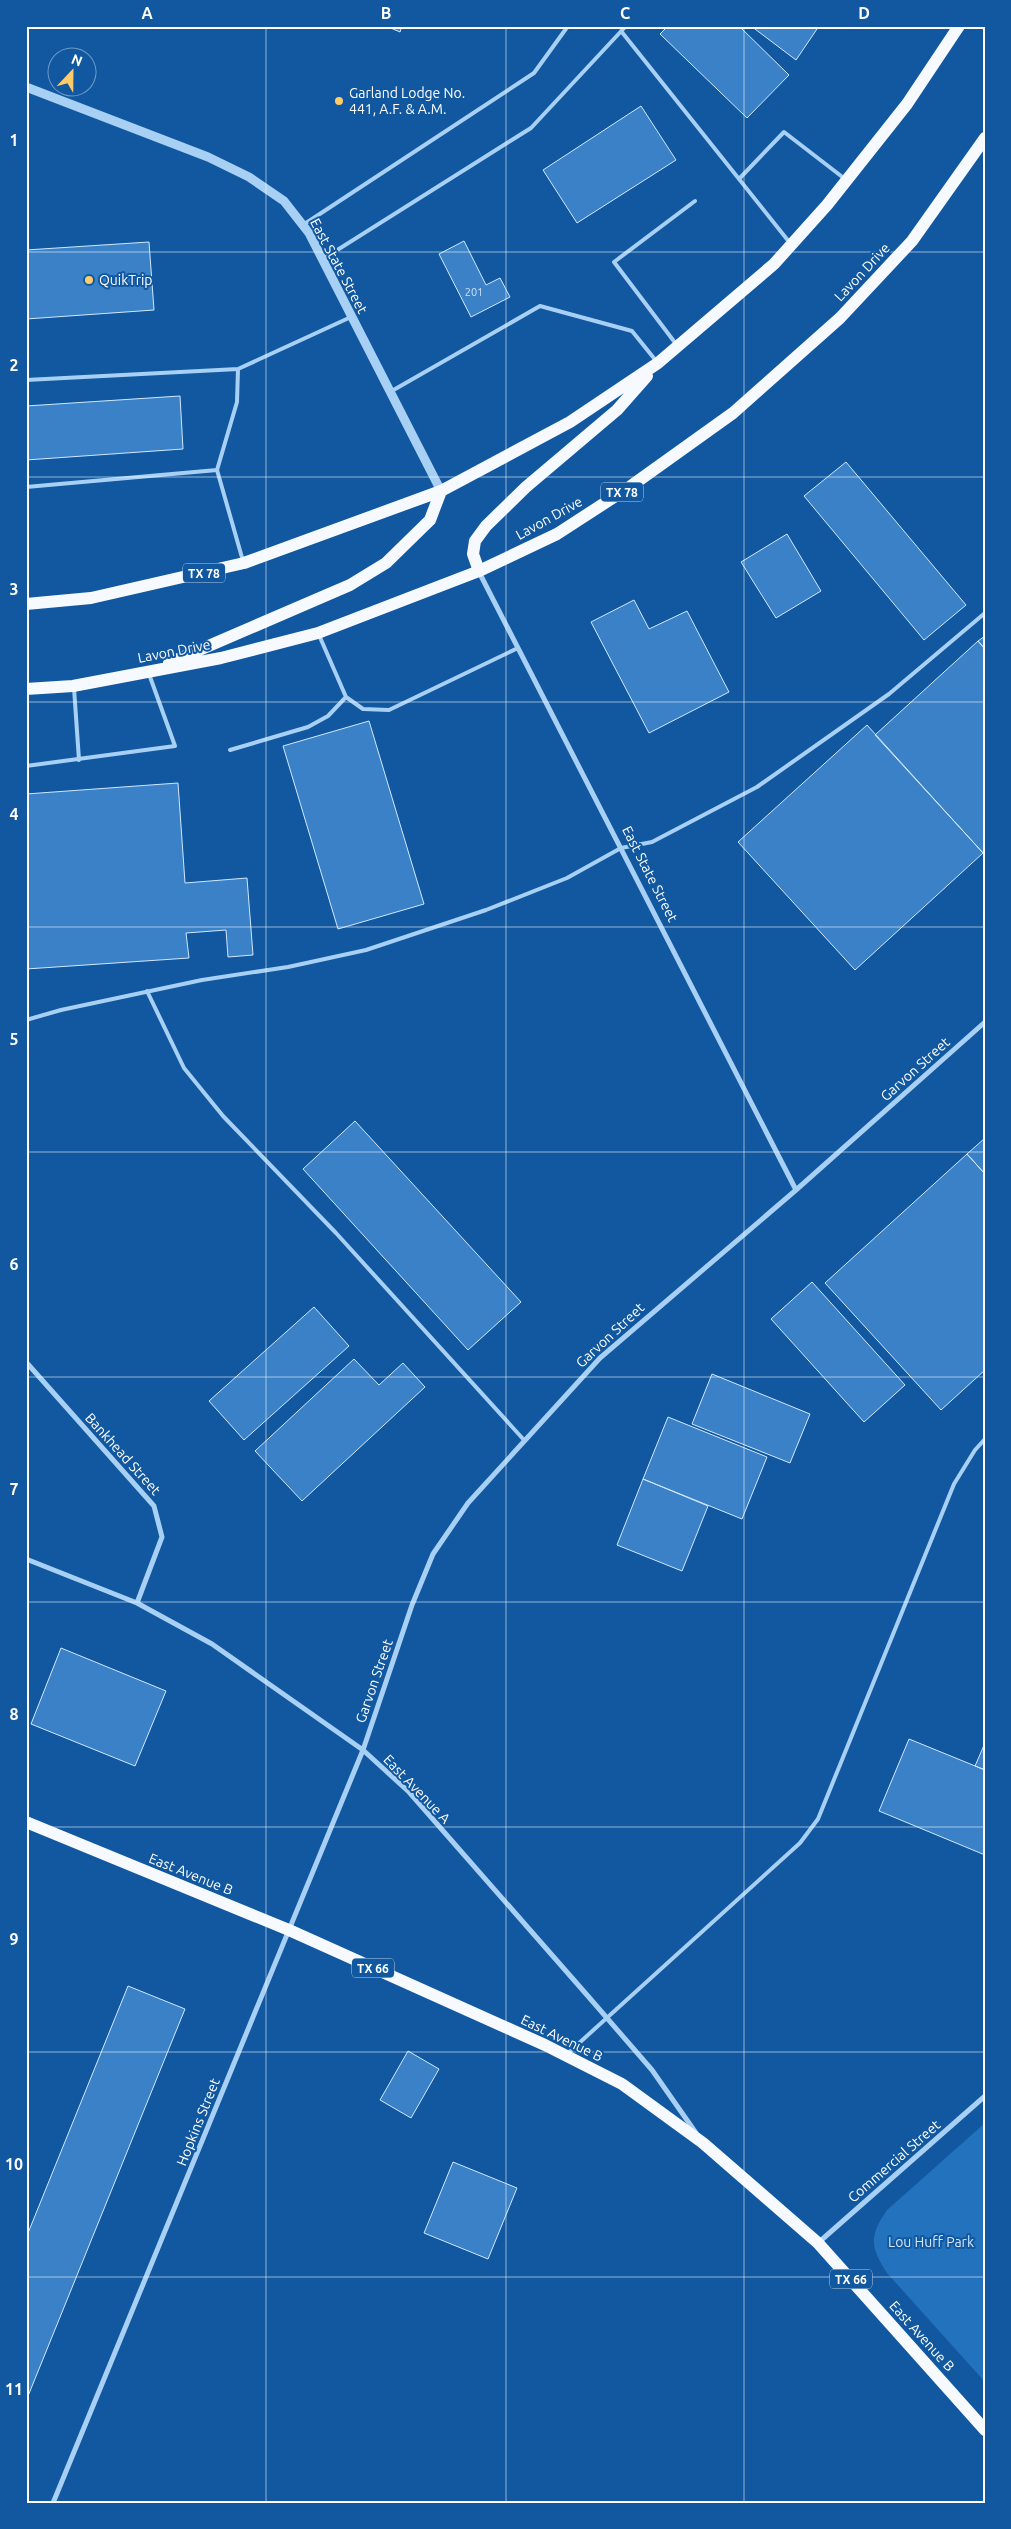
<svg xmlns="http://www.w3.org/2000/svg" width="1011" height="2529" font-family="Ubuntu,sans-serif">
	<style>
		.green { fill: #2372be }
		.building { fill: #3a81c7; stroke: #d1e8fe }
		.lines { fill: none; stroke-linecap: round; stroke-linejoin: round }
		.service { stroke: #a8d0f5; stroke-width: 4 }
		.minor { stroke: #a8d0f5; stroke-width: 5 }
		.tertiary { stroke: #a8d0f5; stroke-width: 9 }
		.primary { stroke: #f6faff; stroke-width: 12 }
		.grid { fill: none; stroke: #fff; stroke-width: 1; stroke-opacity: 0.55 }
		.poi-dot { fill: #ffcc6c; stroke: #1158a0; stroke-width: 2 }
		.labels { text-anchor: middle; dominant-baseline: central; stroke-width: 4; stroke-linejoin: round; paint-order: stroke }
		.number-label { font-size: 11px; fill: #cee0f1 }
		.shield { fill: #1158a0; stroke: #b8cde2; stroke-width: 1 }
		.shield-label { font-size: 12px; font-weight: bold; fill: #fff }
		.poi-label { font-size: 14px; fill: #fff; stroke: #1158a0; text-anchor: start }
		.street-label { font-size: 14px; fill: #fff; stroke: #1158a0 }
		.park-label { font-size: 14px; fill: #d1e8fe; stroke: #1158a0 }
		.neatline { fill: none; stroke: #fff; stroke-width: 2 }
		.grid-label { font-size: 16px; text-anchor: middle; font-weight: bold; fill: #fff }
	</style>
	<rect width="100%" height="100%" fill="#1158a0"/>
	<!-- green -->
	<path class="green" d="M985,2123v259l-98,-109c-17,-26 -18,-37 0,-63z"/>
	<!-- building -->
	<path class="building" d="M386,26h16l-2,6z
		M668,26h71l50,49 -42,43 -87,-84z
		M751,26h68l-23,34z
		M641,106l35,54 -99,63 -34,-53z
		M464,241l22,44 14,-7 10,19 -39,20 -32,-63z
		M149,242l5,68 -128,9v-69z
		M180,396l3,53 -157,11v-54z
		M846,462l120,143 -42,35 -120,-144z
		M787,534l34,57 -45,27 -35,-56z
		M634,600l15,29 38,-18 42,81 -80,41 -58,-111z
		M985,636v13l-7,-8z
		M978,641l7,8v206l-110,-120z
		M369,721l55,183 -86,25 -55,-183z
		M867,725l116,128 -128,117 -117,-128z
		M178,783l7,100 62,-5 6,77 -25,2 -2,-27 -40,3 3,25 -163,11v-175z
		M355,1121l166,181 -53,48 -165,-181z
		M985,1138v36l-18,-20z
		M967,1154l18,20v196l-44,40 -116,-127z
		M812,1282l93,103 -41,37 -93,-103z
		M314,1307l35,39 -105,94 -35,-39z
		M354,1359l25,26 24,-22 22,24 -123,114 -47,-50z
		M712,1374l98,40 -20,49 -98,-39z
		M668,1417l99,40 -25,62 -99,-40z
		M643,1479l65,27 -26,65 -65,-26z
		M61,1648l105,43 -31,75 -104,-42z
		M909,1739l76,31v85l-106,-44z
		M985,1743v27l-10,-4z
		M128,1986l57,23 -159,392v-163z
		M408,2051l31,18 -28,49 -31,-18z
		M453,2162l64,26 -29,71 -64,-26z"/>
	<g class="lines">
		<!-- service -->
		<path class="service" d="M621,31l169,212
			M739,179l45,-47 61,47
			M303,225l231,-152 34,-47
			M323,259l208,-131 95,-102
			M676,344l-62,-82 81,-61
			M26,380l212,-11
			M390,392l150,-86 92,25 25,31
			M26,487l191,-17
			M243,561l-26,-91 20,-68 1,-33 113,-52
			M319,635l27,62 17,12 26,1 129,-62
			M74,688l5,72
			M230,750l78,-23 20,-11 18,-19
			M26,766l149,-20 -26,-72
			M147,991l37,77 39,48 113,117 188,207
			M26,1020l35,-10 141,-30 86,-13 78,-17 120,-40 81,-32 54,-30 31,-6 105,-55 132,-93 96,-81
			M567,2054l233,-211 18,-24 136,-335 21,-34 10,-11"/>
		<!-- minor -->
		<path class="minor" d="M479,572l317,618
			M26,1362l128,144 8,31 -25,66
			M26,1559l111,44 75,41 151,106 46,42 178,203 65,75 44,63
			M818,2243l167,-147
			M53,2503l310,-753 49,-145 21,-51 35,-51 132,-145 196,-168 189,-168"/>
		<!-- tertiary -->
		<path class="tertiary" d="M26,87l182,70 41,20 35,24 25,32 132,258"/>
		<!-- primary -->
		<path class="primary" d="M479,571l-6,-17 2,-13 11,-15 40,-39 91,-77 30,-34
			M26,604l65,-6 153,-35 197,-72 129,-69 88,-59 116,-99 53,-59 80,-101 52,-78
			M169,663l181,-78 36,-22 44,-43 11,-29
			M26,689l47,-3 148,-28 97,-25 161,-62 78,-37 74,-48 102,-73 107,-95 72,-77 73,-103
			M26,1822l263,108 256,115 77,39 81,59 115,100 167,187"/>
	</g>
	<!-- grid -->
	<path class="grid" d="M266,26v2477M506,26v2477M744,26v2477M26,252h959M26,477h959M26,702h959M26,927h959M26,1152h959M26,1377h959M26,1602h959M26,1827h959M26,2052h959M26,2277h959"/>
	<!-- markers -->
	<g class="poi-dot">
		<circle cx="339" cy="101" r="5"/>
		<circle cx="89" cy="280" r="5"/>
	</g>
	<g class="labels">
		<!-- number labels -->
		<g class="number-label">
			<text x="474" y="292">201</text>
		</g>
		<!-- shield labels -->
		<g class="shield">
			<rect x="601" y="482.5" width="42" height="19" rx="4"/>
			<rect x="183" y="563.5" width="42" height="19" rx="4"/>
			<rect x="352" y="1958.5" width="42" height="19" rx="4"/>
			<rect x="830" y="2269.5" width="42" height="19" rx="4"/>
		</g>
		<g class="shield-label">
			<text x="622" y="492">TX 78</text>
			<text x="204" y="573">TX 78</text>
			<text x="373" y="1968">TX 66</text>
			<text x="851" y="2279">TX 66</text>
		</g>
		<!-- poi labels -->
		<g class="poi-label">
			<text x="349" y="93">Garland Lodge No.<tspan x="349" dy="16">441, A.F. &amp; A.M.</tspan></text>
			<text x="99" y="280">QuikTrip</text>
		</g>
		<!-- street labels -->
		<g class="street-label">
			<text transform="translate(339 266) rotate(62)">East State Street</text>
			<text transform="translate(862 272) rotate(-47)">Lavon Drive</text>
			<text transform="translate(549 518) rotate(-29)">Lavon Drive</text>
			<text transform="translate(174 651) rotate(-11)">Lavon Drive</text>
			<text transform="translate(650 874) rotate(63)">East State Street</text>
			<text transform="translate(915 1069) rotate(-42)">Garvon Street</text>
			<text transform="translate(610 1335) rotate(-43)">Garvon Street</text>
			<text transform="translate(123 1454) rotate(48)">Bankhead Street</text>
			<text transform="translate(374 1681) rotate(-71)">Garvon Street</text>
			<text transform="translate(417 1789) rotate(46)">East Avenue A</text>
			<text transform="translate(191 1874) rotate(22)">East Avenue B</text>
			<text transform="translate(562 2038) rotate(26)">East Avenue B</text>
			<text transform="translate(198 2122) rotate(-68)">Hopkins Street</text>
			<text transform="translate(894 2161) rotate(-41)">Commercial Street</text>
			<text transform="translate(922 2336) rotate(48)">East Avenue B</text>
		</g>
		<!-- park labels -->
		<g class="park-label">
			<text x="931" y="2242">Lou Huff Park</text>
		</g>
	</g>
	<!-- border -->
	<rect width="1011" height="2529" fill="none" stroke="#1158a0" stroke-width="55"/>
	<!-- north arrow -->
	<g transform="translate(72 72) rotate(22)"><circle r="24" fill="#1158a0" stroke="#709bc6"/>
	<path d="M0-4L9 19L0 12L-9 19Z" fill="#ffcc6c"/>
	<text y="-8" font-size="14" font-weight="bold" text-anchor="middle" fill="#ffffff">N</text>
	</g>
	<rect x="28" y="28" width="956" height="2474" class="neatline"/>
	<g class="grid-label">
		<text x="147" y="19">A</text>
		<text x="386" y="19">B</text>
		<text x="625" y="19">C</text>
		<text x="864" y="19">D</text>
		<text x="14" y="146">1</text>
		<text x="14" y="371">2</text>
		<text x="14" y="595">3</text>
		<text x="14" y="820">4</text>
		<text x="14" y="1045">5</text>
		<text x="14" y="1270">6</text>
		<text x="14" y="1495">7</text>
		<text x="14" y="1720">8</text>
		<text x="14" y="1945">9</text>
		<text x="14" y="2170">10</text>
		<text x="14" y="2395">11</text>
	</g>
</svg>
